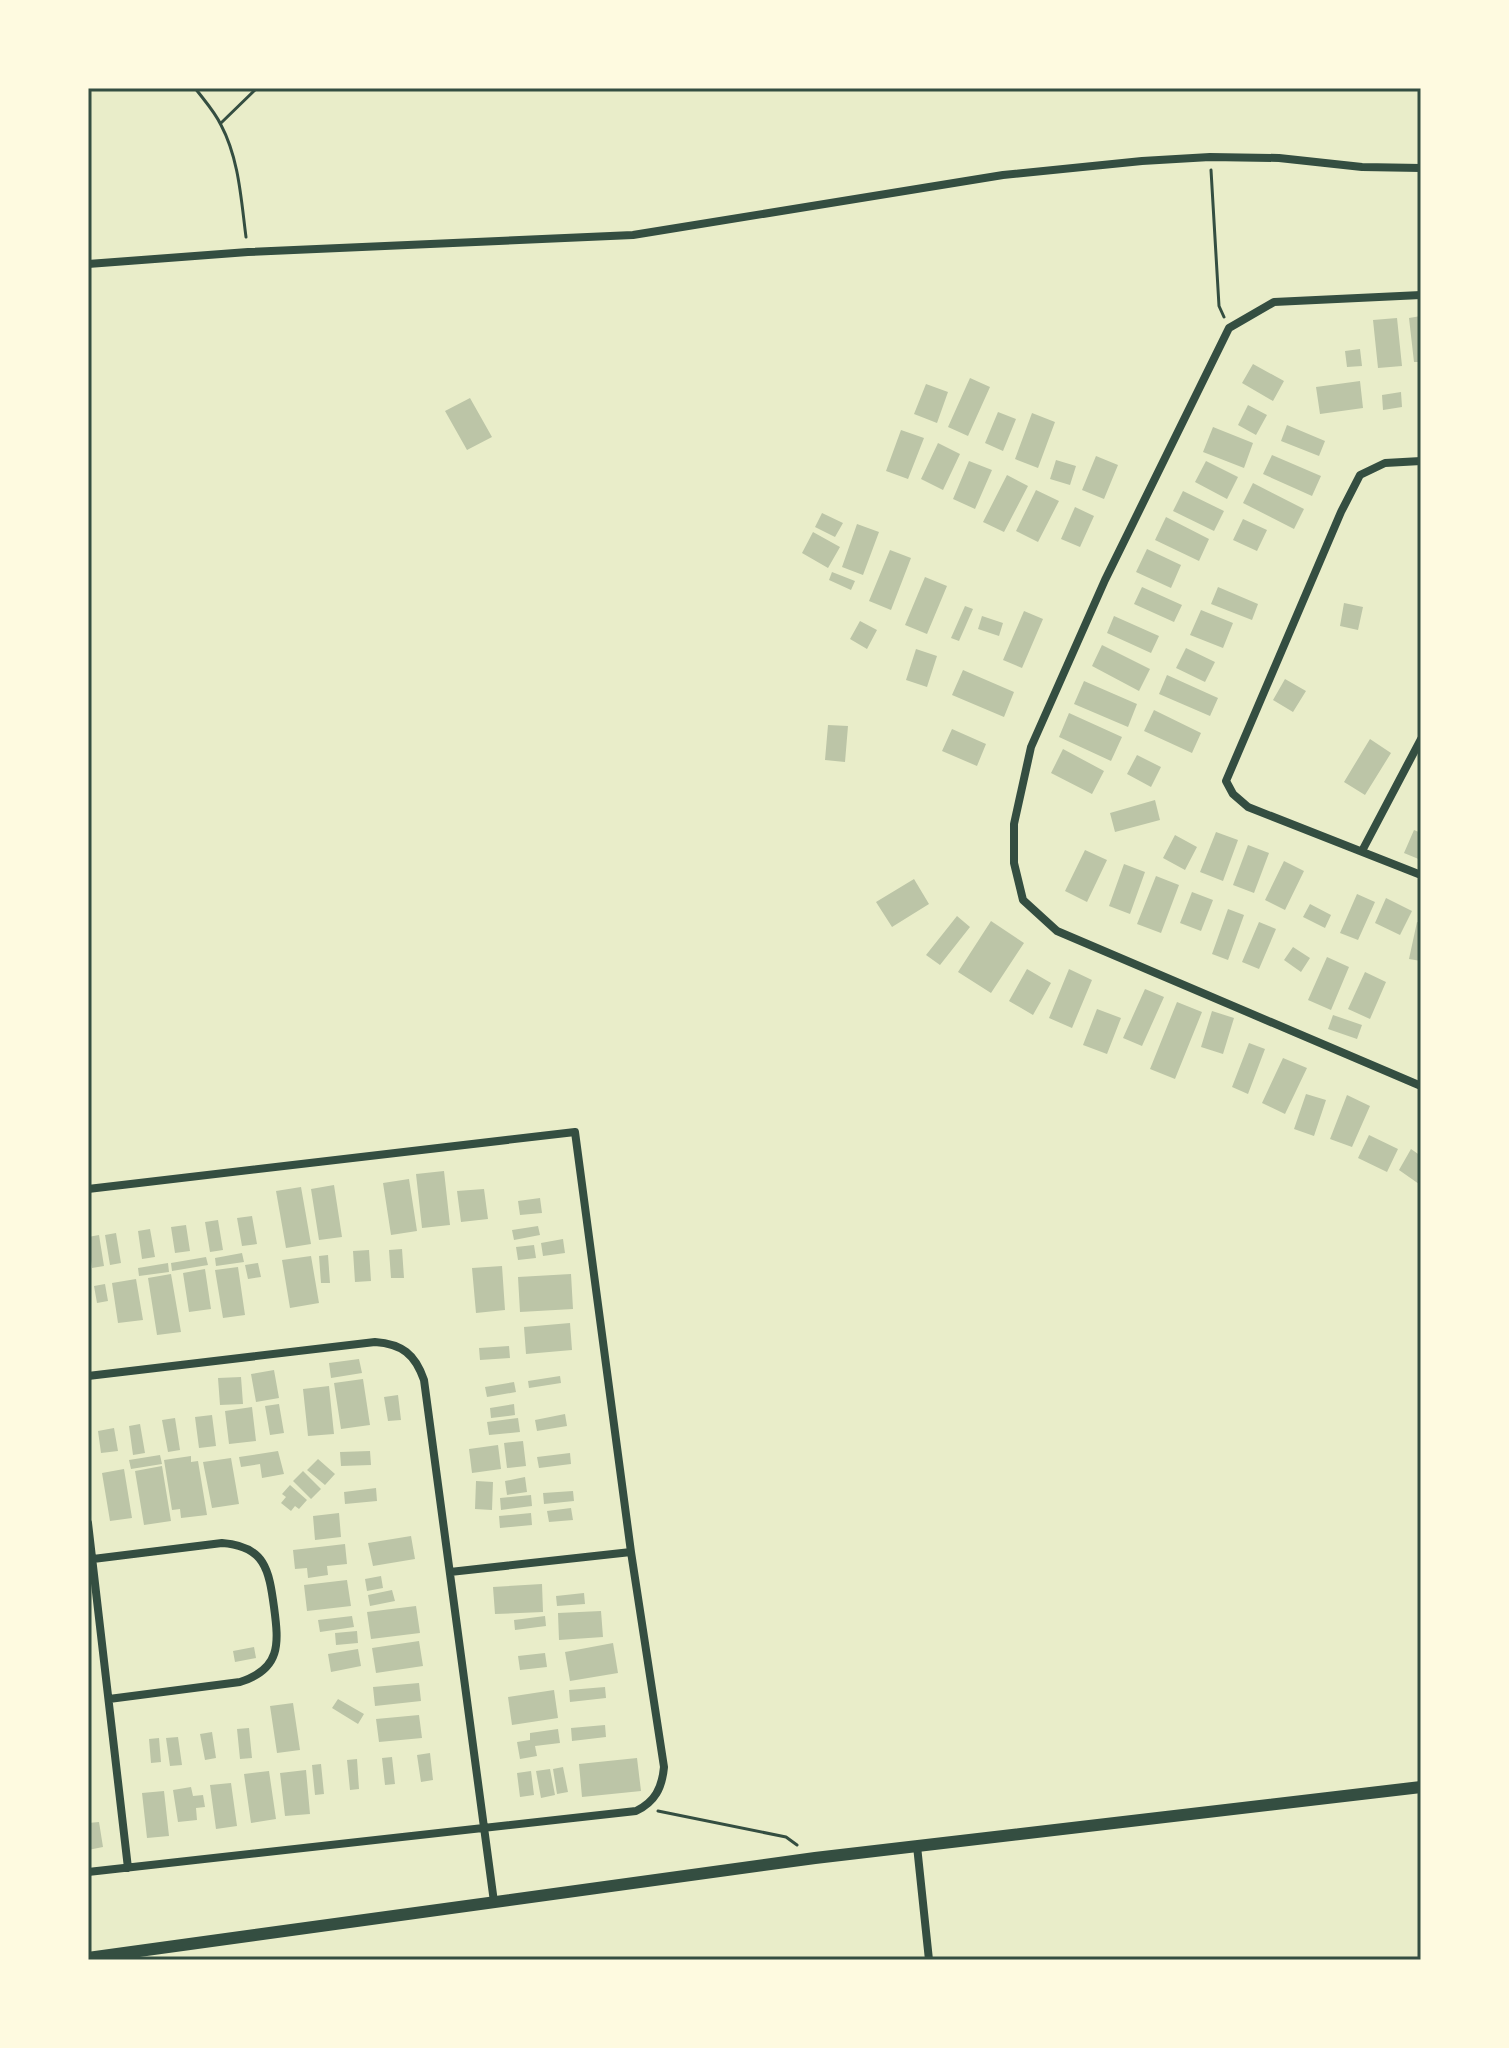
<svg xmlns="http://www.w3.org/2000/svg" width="1509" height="2048" font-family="Arial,sans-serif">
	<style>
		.building { fill: #bcc5a7 }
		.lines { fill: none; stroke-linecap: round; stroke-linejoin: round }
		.path { stroke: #344e41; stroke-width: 3 }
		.minor { stroke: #344e41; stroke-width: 8 }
		.tertiary { stroke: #344e41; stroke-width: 12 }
		.neatline { fill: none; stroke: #344e41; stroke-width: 3 }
	</style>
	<rect width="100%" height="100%" fill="#e9edc9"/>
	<!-- building -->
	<path class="building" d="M1421,316v46h-7l-5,-44z
		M1397,318l5,48 -24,2 -5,-48z
		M1360,349l2,17 -15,1 -2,-16z
		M1253,364l31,17 -11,20 -31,-18z
		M970,378l20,9 -22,49 -20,-9z
		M1360,381l3,27 -43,6 -4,-27z
		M926,384l22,8 -11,31 -23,-9z
		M1401,392l1,15 -19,3 -1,-15z
		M470,398l22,39 -25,13 -22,-39z
		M1248,405l19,10 -11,20 -18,-10z
		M998,412l18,7 -13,32 -18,-8z
		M1032,413l23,9 -17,46 -23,-9z
		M1287,425l38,16 -6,15 -38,-15z
		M1213,427l40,16 -9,25 -41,-16z
		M901,430l23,8 -16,41 -22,-8z
		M938,443l22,11 -17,36 -22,-11z
		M1272,455l49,21 -9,20 -49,-22z
		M1096,456l22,9 -14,34 -22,-9z
		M1056,460l20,6 -6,19 -20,-6z
		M969,461l23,9 -17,39 -22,-10z
		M1206,461l32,16 -11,22 -32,-17z
		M1007,475l21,11 -24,46 -21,-10z
		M1253,483l51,26 -10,20 -51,-26z
		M1036,490l23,11 -21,41 -22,-11z
		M1183,491l41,20 -10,20 -41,-20z
		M1075,507l19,9 -14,31 -19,-8z
		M822,513l21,10 -8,14 -20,-10z
		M1166,517l43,22 -10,22 -44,-21z
		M1243,519l24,11 -10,21 -24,-11z
		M857,524l22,8 -16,43 -21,-8z
		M813,532l27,15 -12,21 -26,-15z
		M1147,549l34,16 -10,23 -35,-16z
		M890,550l21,8 -20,52 -22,-9z
		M832,572l23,9 -4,9 -22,-10z
		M925,577l22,9 -20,48 -22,-9z
		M1142,587l40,18 -8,17 -40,-18z
		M1218,587l40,17 -6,16 -41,-16z
		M1344,603l19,4 -5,23 -18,-4z
		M965,606l8,3 -14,32 -8,-3z
		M1201,610l32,13 -10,25 -33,-13z
		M1024,611l19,8 -21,49 -19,-8z
		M982,616l21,7 -4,13 -21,-7z
		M1114,616l45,20 -8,17 -44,-20z
		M860,621l17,9 -10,19 -17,-10z
		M1102,645l48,24 -11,22 -47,-25z
		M1186,648l29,14 -10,20 -29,-14z
		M916,649l21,7 -10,31 -21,-7z
		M963,670l51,22 -10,25 -52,-22z
		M1167,675l51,23 -8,18 -51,-22z
		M1285,679l21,12 -13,21 -20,-12z
		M1084,681l53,23 -9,23 -54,-23z
		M1154,710l47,23 -9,20 -48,-22z
		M1069,713l53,24 -11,24 -52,-24z
		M828,725l20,1 -3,36 -20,-2z
		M952,729l34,15 -9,22 -35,-15z
		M1370,739l21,14 -26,42 -21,-13z
		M1063,749l41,22 -12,23 -41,-21z
		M1137,755l24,12 -10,20 -24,-13z
		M1155,800l5,20 -45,12 -5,-19z
		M1414,830l7,3v27l-17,-7z
		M1216,832l22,8 -15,41 -23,-9z
		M1175,835l22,12 -12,23 -22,-12z
		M1248,845l21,8 -15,40 -21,-8z
		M1085,850l22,10 -20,42 -22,-11z
		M1284,861l20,10 -19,39 -20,-10z
		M1124,864l21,8 -15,42 -21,-8z
		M1156,876l23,9 -18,48 -24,-9z
		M914,879l15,25 -37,23 -16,-25z
		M1192,892l21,8 -12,31 -21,-8z
		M1357,894l18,8 -17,38 -18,-7z
		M1386,898l26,13 -12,24 -25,-12z
		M1310,904l21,11 -6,13 -22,-11z
		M1228,909l16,6 -16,45 -16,-6z
		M957,916l13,11 -30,38 -14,-10z
		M991,921l33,22 -33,50 -33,-21z
		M1259,922l17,7 -17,40 -17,-7z
		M1417,922l4,1v38l-12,-2z
		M1293,947l17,11 -9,14 -17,-12z
		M1327,957l22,10 -18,43 -23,-10z
		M1027,969l24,14 -18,32 -24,-14z
		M1069,969l23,11 -20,48 -23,-10z
		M1365,972l21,10 -16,37 -22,-10z
		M1145,989l19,8 -22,49 -19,-8z
		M1177,1002l25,10 -27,67 -25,-10z
		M1097,1009l24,9 -14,36 -24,-9z
		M1212,1011l22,7 -11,36 -22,-7z
		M1333,1015l29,10 -5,14 -29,-10z
		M1249,1043l16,6 -17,45 -16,-7z
		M1283,1058l24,10 -22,46 -23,-11z
		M1306,1094l20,6 -12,36 -20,-7z
		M1347,1095l23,11 -18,41 -22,-8z
		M1369,1135l29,14 -11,23 -29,-14z
		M1411,1149l10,7 -2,28 -20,-14z
		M444,1171l6,54 -28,3 -6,-54z
		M409,1179l8,52 -26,4 -8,-52z
		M334,1185l8,52 -23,3 -8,-51z
		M301,1187l10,57 -25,4 -10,-57z
		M484,1189l4,30 -27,3 -4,-31z
		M540,1198l2,15 -22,2 -2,-14z
		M252,1216l5,28 -15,2 -5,-28z
		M218,1220l5,30 -13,2 -5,-30z
		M186,1225l4,26 -15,2 -4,-26z
		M538,1226l2,9 -26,5 -2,-10z
		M150,1229l5,28 -13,2 -4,-28z
		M116,1233l5,30 -11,2 -5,-30z
		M99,1235l5,31 -12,2 -4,-31z
		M563,1239l2,14 -22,3 -2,-13z
		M534,1245l2,13 -18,2 -2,-13z
		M402,1249l2,29h-13l-2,-28z
		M369,1250l2,31 -16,1 -2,-31z
		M242,1253l2,9 -28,4 -1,-8z
		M328,1255l2,28h-9l-2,-27z
		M311,1256l8,47 -29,5 -8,-48z
		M206,1257l2,8 -36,6 -1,-8z
		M168,1263l1,9 -30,4 -1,-8z
		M258,1263l3,14 -13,2 -3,-14z
		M502,1266l3,44 -29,3 -4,-45z
		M238,1267l7,48 -22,3 -8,-48z
		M205,1269l6,40 -22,3 -6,-39z
		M171,1274l10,58 -24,3 -9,-57z
		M571,1274l2,35 -53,3 -2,-35z
		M136,1279l7,41 -25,3 -6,-40z
		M105,1284l3,17 -11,2 -3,-17z
		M570,1323l2,27 -46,4 -2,-27z
		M509,1346l1,12 -30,2 -1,-12z
		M359,1359l3,14 -31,5 -2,-15z
		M274,1370l5,28 -23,4 -5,-28z
		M560,1376l1,7 -32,5 -1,-7z
		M241,1377l2,27 -23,1 -2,-27z
		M363,1379l7,46 -29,4 -7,-46z
		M514,1382l2,10 -29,5 -2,-10z
		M329,1386l5,48 -26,2 -5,-47z
		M398,1395l3,25 -13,1 -4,-24z
		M279,1404l5,29 -14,2 -5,-29z
		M514,1404l1,11 -24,3 -1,-10z
		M252,1407l4,34 -27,3 -4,-33z
		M565,1414l2,12 -30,5 -2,-11z
		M212,1415l4,31 -17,2 -4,-31z
		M175,1418l5,32 -12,2 -6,-32z
		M518,1418l2,14 -31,3 -2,-13z
		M140,1424l5,29 -12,2 -4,-29z
		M114,1428l4,23 -17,2 -3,-22z
		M523,1441l3,25 -19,2 -3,-25z
		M498,1445l3,24 -29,4 -3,-24z
		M278,1451l6,23 -22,4 -2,-14 -19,3 -2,-10z
		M370,1451l1,14 -30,1 -1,-14z
		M570,1453l1,11 -32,4 -2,-11z
		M160,1455l2,9 -31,5 -2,-9z
		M191,1456v6l7,-1 9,54 -26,3 -1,-9 -8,1 -8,-50z
		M231,1458l8,46 -27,4 -9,-46z
		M318,1459l17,15 -10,11 -18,-15z
		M162,1466l9,55 -27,4 -9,-54z
		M124,1469l8,49 -22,3 -8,-48z
		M303,1471l18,18 -10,10 -18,-18z
		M525,1477l2,15 -20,3 -2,-14z
		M476,1481l17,1 -1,28 -17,-1z
		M290,1485l17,15 -8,9 -4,-3 -4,5 -10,-8 5,-6 -4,-3z
		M376,1488l1,13 -32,3 -1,-12z
		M573,1491l1,10 -30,3 -1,-11z
		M531,1495l1,11 -31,4 -1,-12z
		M571,1508l2,12 -24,2 -2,-11z
		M339,1513l2,24 -26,3 -2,-24z
		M531,1513l1,12 -32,3 -1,-12z
		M411,1536l4,23 -42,7 -5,-23z
		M345,1544l2,20 -20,2 1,9 -20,3 -1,-10 -12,1 -2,-19z
		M381,1576l2,12 -16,3 -2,-12z
		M347,1580l4,26 -44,5 -3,-26z
		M542,1584l1,28 -48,2 -2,-27z
		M392,1590l3,11 -25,5 -2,-11z
		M584,1593l1,11 -28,2 -1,-10z
		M416,1606l4,27 -49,6 -4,-27z
		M601,1611l2,26 -44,3 -1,-27z
		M352,1616l2,11 -34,5 -2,-12z
		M545,1616l1,10 -31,4 -1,-10z
		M357,1631l1,12 -22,2 -1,-12z
		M419,1641l4,25 -47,7 -4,-25z
		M613,1643l5,30 -48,8 -5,-29z
		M254,1647l2,11 -21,4 -2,-11z
		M358,1649l3,17 -30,6 -3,-18z
		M545,1653l2,14 -27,3 -2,-14z
		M419,1683l2,18 -46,5 -2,-19z
		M605,1687l1,11 -36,4 -1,-12z
		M554,1690l4,28 -46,7 -4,-28z
		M338,1699l26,15 -6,10 -26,-16z
		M293,1703l7,47 -23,3 -7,-47z
		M419,1715l3,23 -43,4 -3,-23z
		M605,1725l1,12 -34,4 -1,-13z
		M249,1728l3,30 -12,1 -3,-30z
		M558,1729l2,14 -25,3 2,10 -17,3 -3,-17 13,-2v-7z
		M212,1732l4,26 -11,2 -5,-26z
		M178,1737l4,28 -12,1 -4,-28z
		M159,1738l2,24 -10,1 -2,-24z
		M430,1753l3,27 -12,2 -4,-27z
		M392,1757l3,27 -10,1 -3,-27z
		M637,1758l4,33 -59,6 -3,-33z
		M357,1759l2,30 -9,1 -3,-30z
		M321,1764l3,30 -9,1 -3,-30z
		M563,1767l5,25 -11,2 -4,-25z
		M550,1769l5,26 -14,3 -5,-27z
		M306,1770l4,44 -25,2 -5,-43z
		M269,1771l7,48 -25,4 -7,-49z
		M531,1771l3,24 -14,2 -3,-24z
		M231,1783l6,43 -21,3 -6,-44z
		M191,1787l2,9 10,-1 2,12 -9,1 1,12 -19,2 -5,-32z
		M164,1791l5,45 -22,2 -5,-45z
		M99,1822l4,25 -15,3v-27z"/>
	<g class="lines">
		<!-- path -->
		<path class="path" d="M195,88c9,12 20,24 26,37 18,34 20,74 25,112
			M221,123l36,-35
			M1211,170l8,136 5,11
			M658,1811l128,26 11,8"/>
		<!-- minor -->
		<path class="minor" d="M88,264l160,-12 385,-17 370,-60 139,-14 68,-4 69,1 83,9 59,1
			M1421,295l-147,7 -45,26 -124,252 -74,167 -17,77v39l9,37 34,31 364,155
			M1421,461l-36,2 -25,12 -19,37 -115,269 7,13 15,13 173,68
			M1362,851l59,-112
			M88,1189l487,-57 56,420 33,215c-2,21 -9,35 -28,44l-548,61
			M88,1376l287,-34c27,2 40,12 49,38l70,522
			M88,1523l40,345
			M93,1559l129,-16c43,3 47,27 52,64 5,37 7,62 -34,75l-131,17
			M450,1572l181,-20
			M917,1846l12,114"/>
		<!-- tertiary -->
		<path class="tertiary" d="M88,1958l727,-100 606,-71"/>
	</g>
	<!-- border -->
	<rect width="1509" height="2048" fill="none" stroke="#fefae0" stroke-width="180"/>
	<rect x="90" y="90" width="1329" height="1868" class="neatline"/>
</svg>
